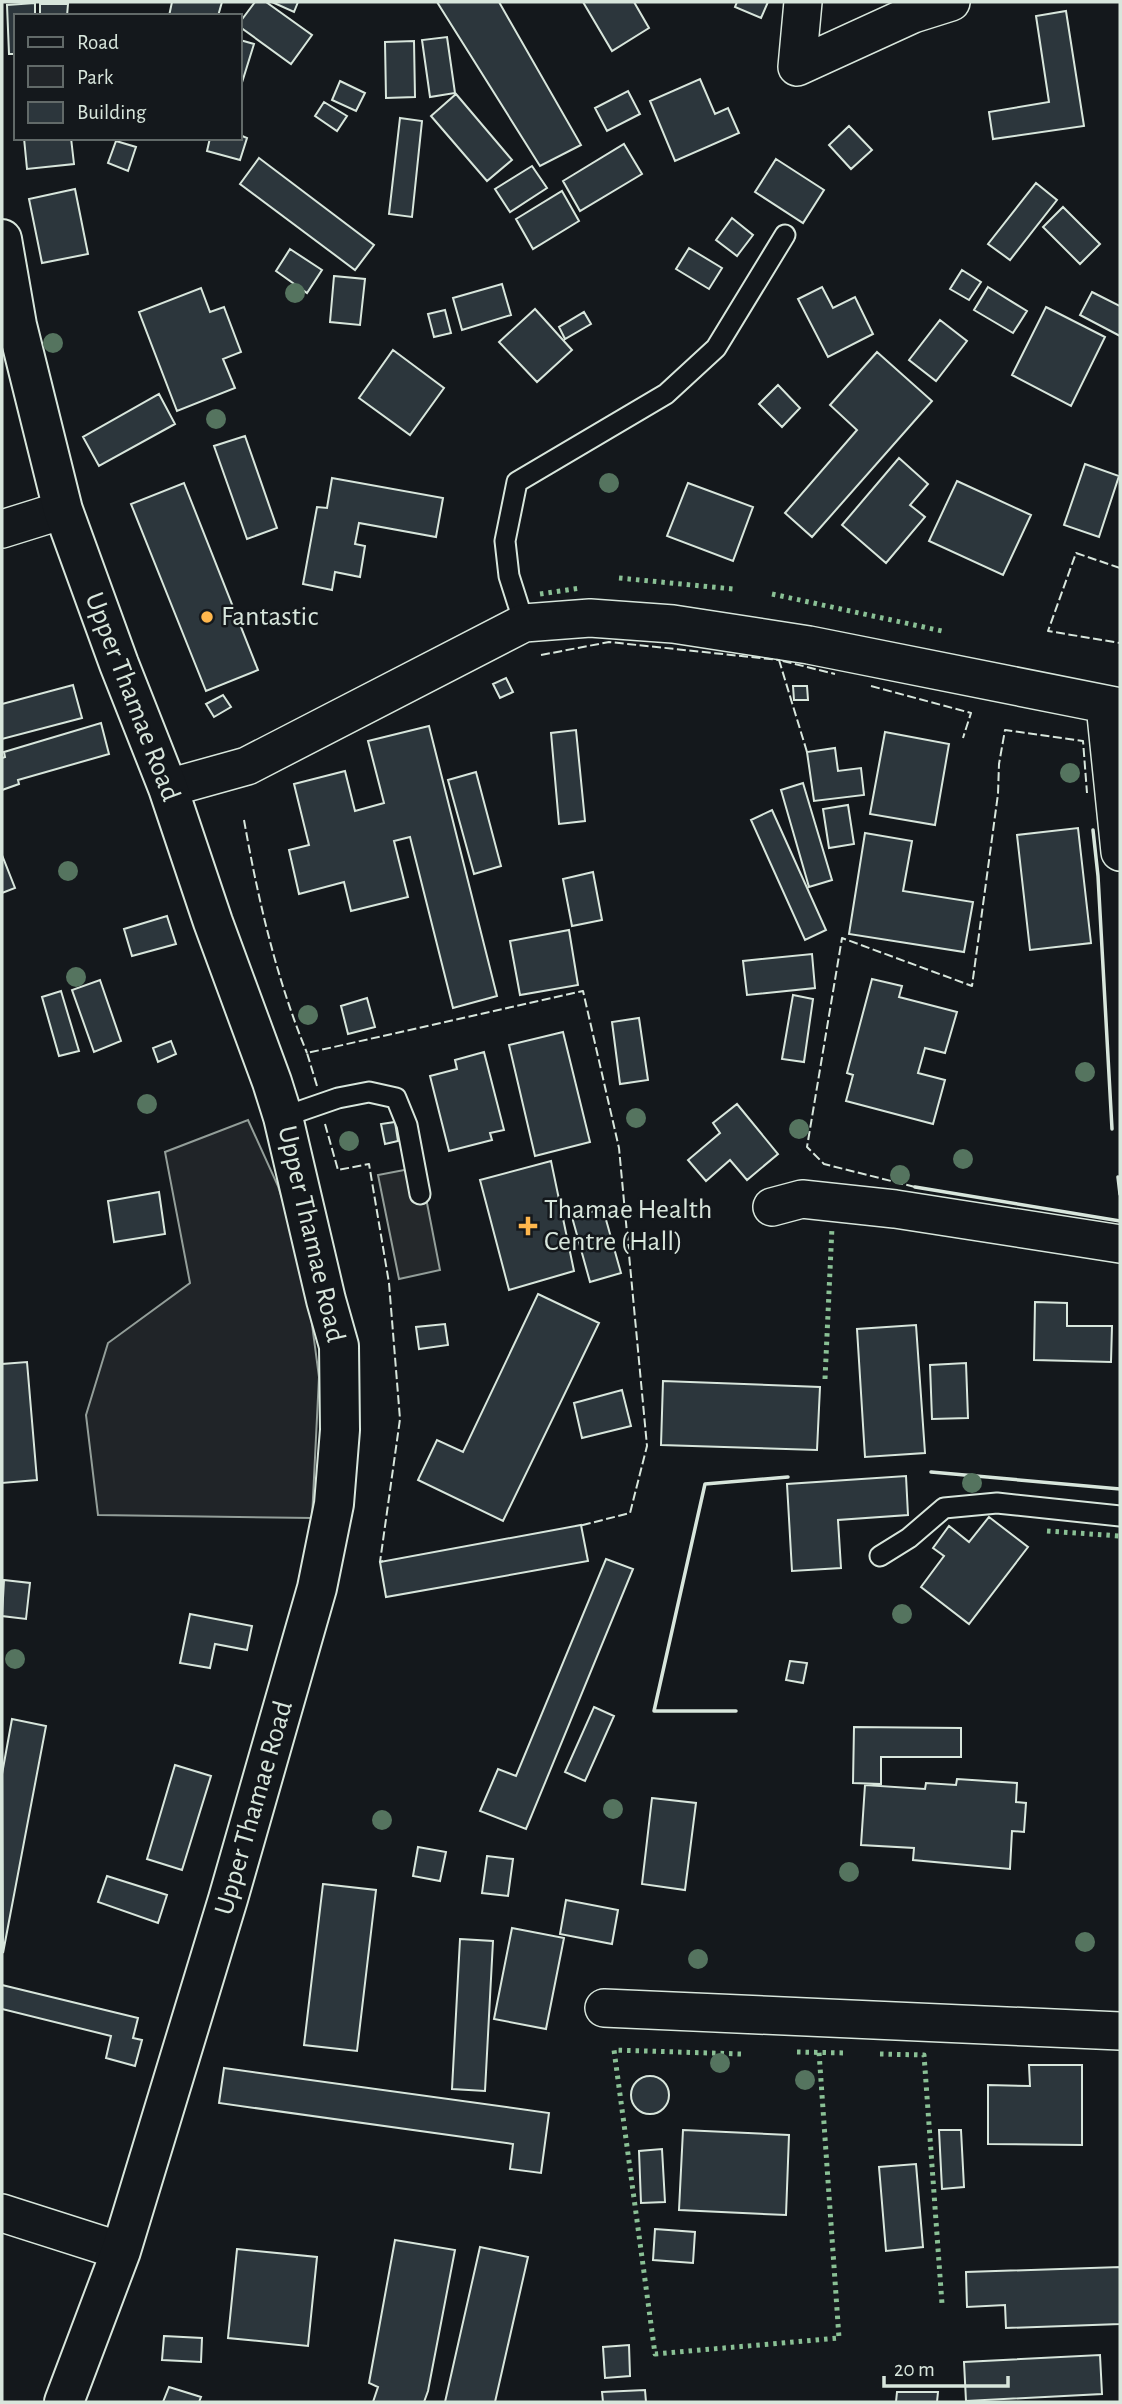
<svg xmlns="http://www.w3.org/2000/svg" width="1122" height="2404" font-family="'Alegreya Sans',sans-serif">
	<style>
		.green { fill: #202428; stroke: #939e99; stroke-width: 2 }
		.parking { fill: #24282b; stroke: #939e99; stroke-width: 2 }
		.building { fill: #2c363c; stroke: #d8e6dc; stroke-width: 2 }
		.lines { fill: none; stroke-linecap: round; stroke-linejoin: round }
		.lane-casing { stroke: #d8e6dc; stroke-width: 23 }
		.street-casing { stroke: #d8e6dc; stroke-width: 40 }
		.secondary-casing { stroke: #d8e6dc; stroke-width: 42 }
		.lane { stroke: #14181c; stroke-width: 19 }
		.street { stroke: #14181c; stroke-width: 37 }
		.secondary { stroke: #14181c; stroke-width: 38 }
		.hedge { stroke: #8ac095; stroke-width: 5; stroke-dasharray: 3.5 5; stroke-linecap: butt }
		.fence { stroke: #d8e6dc; stroke-width: 2; stroke-dasharray: 9 3.5; stroke-linecap: butt }
		.wall { stroke: #d8e6dc; stroke-width: 3.5 }
		.tree { fill: #55745f }
		.poi-dot { fill: #ffb74d; stroke: #14181c; stroke-width: 2.5 }
		.labels { text-anchor: middle; dominant-baseline: central; stroke-width: 5; stroke-linejoin: round; paint-order: stroke }
		.poi-label { font-size: 28px; fill: #d8e6dc; stroke: #14181c; text-anchor: start }
		.street-label { font-size: 28px; fill: #d8e6dc; stroke: #14181c }
	</style>
	<rect width="100%" height="100%" fill="#14181c"/>
	<!-- green -->
	<path class="green" d="M248,1120l30,66 27,85 14,106 -7,141 -214,-3 -12,-100 22,-72 82,-60 -25,-131z"/>
	<!-- parking -->
	<path class="parking" d="M420,1167l20,103 -41,9 -21,-104z"/>
	<!-- building -->
	<path class="building" d="M172,2h50l-4,14h-49z
		M255,2h11l46,33 -21,29 -51,-37v-5z
		M272,2h26l-4,10z
		M437,2h62l82,143 -41,21z
		M583,2h51l15,26 -37,23z
		M737,2h31l-7,16 -26,-11z
		M35,3v13h-19v38h-7l-2,-49z
		M40,4h28l-1,12h-27z
		M1066,11l18,115 -91,13 -4,-27 60,-10 -13,-86z
		M447,37l8,56 -25,4 -8,-57z
		M240,40l14,4 -14,45z
		M414,41l1,56 -29,1 -1,-56z
		M700,79l15,35 13,-6 11,25 -64,28 -25,-60z
		M340,81l25,12 -9,18 -24,-11z
		M628,91l12,23 -33,17 -12,-23z
		M456,94l56,66 -25,21 -56,-65z
		M324,102l23,14 -10,15 -22,-15z
		M400,118l22,3 -10,96 -23,-3z
		M849,126l23,24 -21,19 -22,-24z
		M240,135l7,3 -7,22 -33,-9 3,-13h30z
		M24,138h47l3,26 -47,5z
		M116,141l20,6 -8,24 -20,-8z
		M624,144l18,30 -62,37 -17,-30z
		M259,158l115,87 -19,25 -115,-86z
		M776,159l48,31 -21,33 -48,-31z
		M532,166l15,22 -37,24 -15,-23z
		M1036,183l21,17 -47,60 -22,-16z
		M75,189l13,65 -46,9 -13,-64z
		M562,191l17,30 -46,28 -17,-30z
		M1063,207l37,37 -20,20 -37,-37z
		M732,218l21,17 -16,21 -21,-16z
		M689,248l33,20 -13,21 -33,-20z
		M290,249l32,21 -15,23 -31,-22z
		M962,270l19,12 -12,18 -19,-11z
		M334,276l31,3 -5,46 -30,-3z
		M502,284l9,31 -49,15 -9,-32z
		M822,287l11,21 22,-11 18,37 -45,23 -30,-58z
		M988,287l39,24 -14,22 -39,-23z
		M201,288l9,24 14,-5 17,45 -18,7 12,29 -58,23 -38,-99z
		M1092,292l28,14v30l-40,-21z
		M1046,307l59,30 -34,69 -59,-31z
		M535,309l37,41 -35,32 -38,-40z
		M445,310l6,23 -17,4 -6,-23z
		M584,312l7,12 -26,15 -6,-12z
		M940,320l27,21 -31,40 -27,-21z
		M393,350l51,38 -34,47 -51,-37z
		M877,352l55,49 -120,136 -27,-24 72,-83 -27,-25z
		M778,385l22,23 -18,19 -23,-23z
		M159,394l16,30 -76,42 -16,-29z
		M245,436l32,92 -30,11 -33,-93z
		M899,458l29,26 -18,21 15,12 -39,46 -44,-38z
		M1085,464l34,12 -20,61 -35,-12z
		M332,478l111,20 -7,39 -77,-14 -4,21 10,2 -5,31 -25,-5 -3,18 -29,-6 14,-77 10,1z
		M957,481l74,34 -28,60 -74,-34z
		M184,483l74,187 -52,21 -75,-187z
		M688,483l65,24 -20,54 -66,-25z
		M506,678l7,14 -13,6 -7,-14z
		M73,685l9,33 -80,21v-35z
		M793,686h14l1,14h-14z
		M223,695l8,12 -17,10 -8,-13z
		M101,723l8,31 -91,26 1,4 -17,6v-32l3,-1 -1,-5z
		M429,726l68,270 -44,12 -43,-171 -16,4 14,56 -57,14 -7,-29 -45,12 -10,-44 20,-5 -15,-61 51,-13 10,40 29,-8 -16,-62z
		M576,730l9,91 -26,3 -8,-91z
		M885,732l64,12 -14,81 -65,-11z
		M835,748l3,23 23,-3 3,27 -50,6 -7,-49z
		M476,772l25,94 -27,8 -26,-94z
		M803,783l29,97 -23,7 -28,-97z
		M848,805l6,39 -25,4 -6,-39z
		M772,810l54,120 -21,10 -54,-120z
		M1078,828l13,115 -61,7 -13,-115z
		M865,833l47,8 -9,50 70,11 -9,50 -115,-18z
		M2,855l13,33 -13,5z
		M593,872l9,48 -30,6 -9,-47z
		M167,916l9,28 -44,12 -8,-27z
		M569,930l9,55 -58,10 -10,-54z
		M812,954l3,34 -68,7 -4,-34z
		M872,979l30,7 -3,11 58,15 -12,41 -20,-5 -7,25 27,7 -12,44 -87,-23 7,-26 -6,-2z
		M100,980l21,61 -27,11 -22,-62z
		M61,991l18,60 -20,5 -17,-59z
		M793,995l20,4 -9,63 -22,-3z
		M367,998l8,29 -27,7 -7,-28z
		M639,1018l9,62 -28,4 -8,-62z
		M563,1032l27,110 -55,14 -26,-111z
		M171,1041l5,13 -18,8 -5,-14z
		M484,1052l20,78 -14,3 2,7 -43,11 -19,-75 27,-7 -2,-9z
		M737,1104l41,50 -31,26 -17,-20 -24,21 -18,-21 32,-27 -7,-10z
		M395,1122l3,19 -13,3 -4,-20z
		M551,1161l23,110 -65,19 -29,-110z
		M159,1192l6,42 -51,8 -6,-41z
		M603,1209l18,64 -31,9 -18,-65z
		M538,1294l61,29 -96,198 -85,-41 19,-40 26,12z
		M1035,1302l32,1v23h45l-1,36 -77,-2z
		M445,1324l3,21 -29,4 -3,-22z
		M916,1325l9,128 -60,4 -8,-128z
		M27,1362l10,118 -35,3v-119z
		M966,1363l2,55 -36,1 -2,-54z
		M663,1381l157,6 -3,63 -156,-5z
		M622,1390l9,36 -49,12 -8,-35z
		M906,1476l2,39 -70,5 3,48 -49,3 -5,-87z
		M989,1517l39,30 -59,77 -48,-37 23,-31 -11,-8 16,-22 20,16z
		M581,1525l7,36 -202,36 -6,-35z
		M606,1559l27,10 -107,260 -46,-18 18,-42 18,7z
		M4,1580l26,3 -4,36 -24,-3z
		M190,1614l62,12 -5,24 -32,-6 -5,24 -30,-5z
		M790,1661l17,2 -4,20 -17,-3z
		M594,1707l20,9 -29,65 -20,-9z
		M12,1719l34,7 -43,227 -1,-179z
		M854,1727l107,1v29h-80v27l-28,-1z
		M175,1765l36,11 -29,94 -35,-11z
		M957,1779l60,4 -1,19 10,1 -2,29 -12,-1 -2,38 -97,-9 1,-12 -53,-3 4,-60 60,4 1,-6 30,2z
		M652,1798l44,5 -11,87 -43,-6z
		M418,1847l28,5 -6,29 -27,-5z
		M487,1856l26,3 -5,37 -26,-3z
		M107,1876l60,19 -9,28 -60,-21z
		M323,1884l53,6 -19,161 -53,-6z
		M566,1900l52,10 -6,34 -52,-10z
		M512,1928l52,10 -18,91 -52,-10z
		M460,1939l33,2 -8,150 -33,-2z
		M2,1985l136,33 -5,20 9,2 -7,26 -29,-8 5,-22 -109,-27z
		M1029,2065h53v80l-94,-1v-59l42,1z
		M224,2068l325,45 -8,60 -31,-4 3,-25 -294,-41z
		M631 2095a19 19 0 1 1 38 0a19 19 0 1 1-38 0Z
		M683,2130l106,5 -3,80 -107,-5z
		M939,2130h22l3,57 -22,2z
		M662,2149l3,53 -24,1 -2,-52z
		M916,2164l7,83 -37,4 -7,-84z
		M655,2229l40,3 -2,31 -40,-3z
		M395,2240l60,10 -27,141 -4,11h-51l5,-15 -9,-4z
		M480,2247l48,10 -33,145h-50z
		M237,2249l80,8 -9,89 -80,-8z
		M1120,2267v57l-114,4 -1,-23 -38,2 -1,-35z
		M164,2336l38,2 -1,24 -39,-2z
		M629,2345l1,31 -25,2 -2,-31z
		M1100,2355l2,39 -136,7 -2,-39z
		M169,2387l32,10 -2,5h-36z
		M645,2390l1,12h-43l-1,-10z
		M897,2392h41l-1,10h-41z"/>
	<g class="lines">
		<defs>
			<path id="lane" d="M524,623l-15,-47 -4,-35 12,-59 149,-88 50,-46 69,-113
				M283,1117l55,-19 31,-6 27,6 11,27 13,69
				M880,1556l29,-18 35,-30 53,-5 123,13"/>
			<path id="street" d="M803,2l-6,65 116,-53 38,-12
				M2,529l61,-19
				M1105,705l15,147
				M168,788l79,-22 277,-143 66,-5 83,6 136,21 311,62
				M772,1207l30,-8 93,10 225,35
				M604,2008l516,23
				M2,2213l119,38"/>
			<path id="secondary" d="M2,239l15,86 46,185 56,154 49,124 45,134 59,160 11,35 43,183 13,46 1,84 -6,74 -17,84 -89,311 -107,352 -57,151"/>
		</defs>
		<!-- lane casing -->
		<use href="#lane" class="lane-casing"/>
		<!-- street casing -->
		<use href="#street" class="street-casing"/>
		<!-- secondary casing -->
		<use href="#secondary" class="secondary-casing"/>
		<!-- lane -->
		<use href="#lane" class="lane"/>
		<!-- street -->
		<use href="#street" class="street"/>
		<!-- secondary -->
		<use href="#secondary" class="secondary"/>
		<!-- hedge -->
		<path class="hedge" d="M619,578l114,11
			M540,594l41,-6
			M772,594l170,37
			M825,1379l7,-152
			M1047,1531l73,5
			M797,2052l50,1
			M741,2054l-127,-4 41,304 184,-16 -20,-286
			M880,2054l44,1 18,249"/>
		<!-- fence -->
		<path class="fence" d="M1120,568l-44,-15 -28,78 72,12
			M541,655l68,-13 170,18
			M871,686l100,27 -8,25
			M807,752l-28,-92 56,14
			M244,820c14,79 32,158 63,233
			M317,1086l-10,-33 276,-62 36,157 28,298 -17,67 -51,13
			M325,1124l13,46 31,-6 20,119 11,136 -20,143 3,-1
			M915,1187l-91,-23 -17,-17 35,-209 130,48 26,-192 1,-30 6,-34 78,11 4,52"/>
		<!-- wall -->
		<path class="wall" d="M1093,830l5,46 14,253
			M1118,1177l2,17
			M915,1187l205,34
			M931,1472l189,17
			M736,1711h-82l51,-227 83,-7"/>
	</g>
	<!-- trees -->
	<g class="tree">
		<circle cx="295" cy="293" r="10"/>
		<circle cx="53" cy="343" r="10"/>
		<circle cx="216" cy="419" r="10"/>
		<circle cx="609" cy="483" r="10"/>
		<circle cx="1070" cy="773" r="10"/>
		<circle cx="68" cy="871" r="10"/>
		<circle cx="76" cy="977" r="10"/>
		<circle cx="308" cy="1015" r="10"/>
		<circle cx="1085" cy="1072" r="10"/>
		<circle cx="147" cy="1104" r="10"/>
		<circle cx="636" cy="1118" r="10"/>
		<circle cx="799" cy="1129" r="10"/>
		<circle cx="349" cy="1141" r="10"/>
		<circle cx="963" cy="1159" r="10"/>
		<circle cx="900" cy="1175" r="10"/>
		<circle cx="972" cy="1483" r="10"/>
		<circle cx="902" cy="1614" r="10"/>
		<circle cx="15" cy="1659" r="10"/>
		<circle cx="613" cy="1809" r="10"/>
		<circle cx="382" cy="1820" r="10"/>
		<circle cx="849" cy="1872" r="10"/>
		<circle cx="1085" cy="1942" r="10"/>
		<circle cx="698" cy="1959" r="10"/>
		<circle cx="720" cy="2063" r="10"/>
		<circle cx="805" cy="2080" r="10"/>
	</g>
	<!-- markers -->
	<g class="poi-dot">
		<circle cx="207" cy="617" r="7"/>
		<path d="M524.5 1215.5h7v7h7v7h-7v7h-7v-7h-7v-7h7z"/>
	</g>
	<g class="labels">
		<!-- poi labels -->
		<g class="poi-label">
			<text x="221" y="617">Fantastic</text>
			<text x="544" y="1210">Thamae Health<tspan x="544" dy="32">Centre (Hall)</tspan></text>
		</g>
		<!-- street labels -->
		<g class="street-label">
			<text transform="translate(132 697) rotate(69)">Upper Thamae Road</text>
			<text transform="translate(311 1234) rotate(77)">Upper Thamae Road</text>
			<text transform="translate(254 1808) rotate(-74)">Upper Thamae Road</text>
		</g>
	</g>
	<!-- border -->
	<rect width="1122" height="2404" fill="none" stroke="#d8e6dc" stroke-width="7"/>
	<!-- legend -->
	<rect x="14" y="14" width="228" height="126" fill="#14181c" stroke="#626a69" stroke-width="2"/>
	<rect x="28" y="37" width="35" height="10" fill="#14181c" stroke="#626a69" stroke-width="2"/>
	<text x="77" y="49" font-size="21" fill="#d8e6dc">Road</text>
	<rect x="28" y="66" width="35" height="21" fill="#202428" stroke="#626a69" stroke-width="2"/>
	<text x="77" y="84" font-size="21" fill="#d8e6dc">Park</text>
	<rect x="28" y="102" width="35" height="21" fill="#2c363c" stroke="#626a69" stroke-width="2"/>
	<text x="77" y="119" font-size="21" fill="#d8e6dc">Building</text>
	<!-- scale -->
	<path d="M884 2376v10h124v-10" fill="none" stroke="#d8e6dc" stroke-width="3.5"/>
	<text x="894" y="2376" font-size="21" fill="#d8e6dc" stroke="#14181c" stroke-width="5" paint-order="stroke">20 m</text>
</svg>
